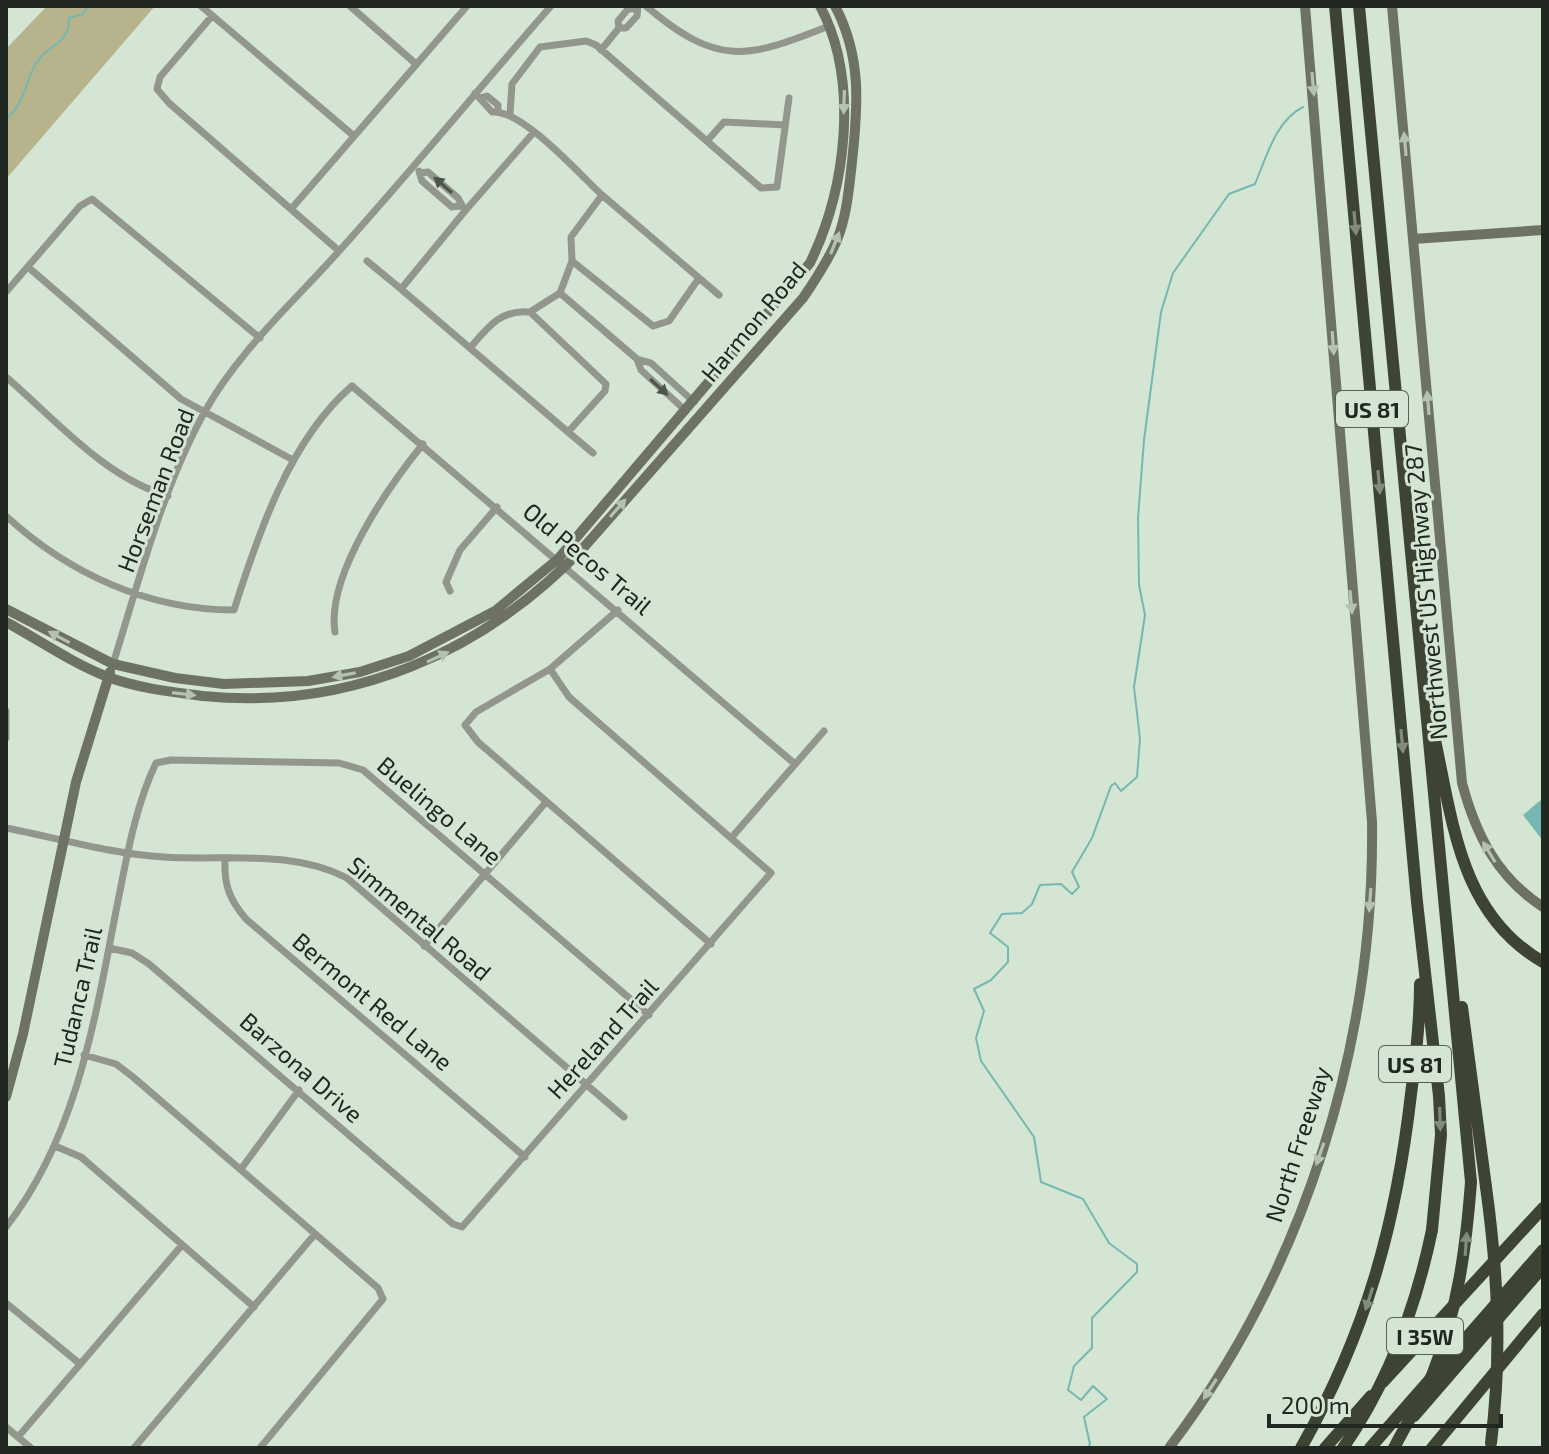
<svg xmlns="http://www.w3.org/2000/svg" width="1549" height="1454" font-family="'Exo 2',sans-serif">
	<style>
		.green { fill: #b7b38d }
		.water { fill: #75b8b1 }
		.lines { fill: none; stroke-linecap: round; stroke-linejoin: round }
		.stream { stroke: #75b8b1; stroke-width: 2 }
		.street { stroke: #92968d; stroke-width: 7 }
		.secondary { stroke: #6d7265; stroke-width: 10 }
		.highway { stroke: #3e4433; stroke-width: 12 }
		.highway-bridge { stroke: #3e4433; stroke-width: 12 }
		.oneway { fill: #b5c2b3 }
		.oneway2 { fill: #4e534c }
		.oneway3 { fill: #828c7b }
		.labels { text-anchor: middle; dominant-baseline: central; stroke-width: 6; stroke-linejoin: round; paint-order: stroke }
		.shield { fill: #d4e5d4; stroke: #576057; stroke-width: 2 }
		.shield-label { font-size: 22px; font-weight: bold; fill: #212721 }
		.street-label { font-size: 24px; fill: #212721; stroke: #d4e5d4 }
	</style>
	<rect width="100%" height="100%" fill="#d4e5d4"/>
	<!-- green -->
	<path class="green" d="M47,6h108l-149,173v-130z"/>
	<!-- water -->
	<path class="water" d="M1543,798v43l-20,-26z"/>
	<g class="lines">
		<!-- stream -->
		<path class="stream" d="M6,119c18,-14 19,-36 30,-56 13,-20 33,-17 33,-45l14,-4 5,-8
			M1087,1448l3,-4 -6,-27 23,-18 -14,-13 -12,14 -13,-10 6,-24 18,-18v-30l45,-46v-8l-28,-21 -26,-44 -42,-17 -7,-45 -53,-76 -5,-23 8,-27 -10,-22 17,-9 17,-18v-15l-18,-14 12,-19 20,-1 10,-9 8,-19 21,-1 11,10 7,-7 -7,-15 20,-34 19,-52 4,-3 6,8 16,-14 3,-38 -6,-52 11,-72 -6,-30 -1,-67 6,-78 17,-128 12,-39 56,-79 26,-10c11,-26 21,-64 48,-77"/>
		<!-- street -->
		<path class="street" d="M201,6l153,130
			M350,6l66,58
			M646,6c72,61 100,53 183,20
			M212,16l-52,61 -3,12 12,14 170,148
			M619,28l-1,-7 10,-12h8
			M601,50l18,-22h7l11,-12 1,-10
			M480,98l7,-2 11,9v6
			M510,114l2,-30 28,-37 46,-6 10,4 165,143 16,-1 12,-89
			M707,141l17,-19 61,3
			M419,171l3,10 30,26 8,-1
			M420,173l8,-1 30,26 7,13 -64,78 167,143 37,-41 1,-7 -76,-72 30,-19 12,-32 -1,-24 31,-42c-23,-21 -80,-86 -110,-83l-17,-19
			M602,195l117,100
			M292,208l175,-202
			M465,211l69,-79
			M367,261l34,28
			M572,261l81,65 16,-5 30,-43
			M28,267l153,132 112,61
			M6,292l74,-86 12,-7 168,139
			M560,293l77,66 14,4 43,39
			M470,348c18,-21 31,-39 60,-36
			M637,359l4,11 45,41
			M6,377c49,42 99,101 162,119
			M568,432l25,21
			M6,516c62,57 142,94 228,94 24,-76 56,-171 118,-224l443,378
			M450,591l-4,-9 14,-32 37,-43
			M618,610l-68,59 -74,43 -11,13 13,17 233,202
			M335,632c-9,-56 53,-145 88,-188
			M113,664c26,-83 49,-175 91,-251 35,-63 90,-111 136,-163 72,-80 140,-163 211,-244
			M6,711v27
			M6,828c52,10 105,26 158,29 61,4 128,-8 183,21l277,239
			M732,837l92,-106
			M225,859c-1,26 4,40 21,60l279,238
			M424,946l122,-144
			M109,948l23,5 17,11 304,260 9,3 309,-354 -202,-176 -19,-28
			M84,1055l32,9 17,13 245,211 5,11 -123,149
			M55,1146l26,11 173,150
			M241,1169l58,-79
			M6,1227c70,-89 89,-207 110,-316 10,-49 18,-102 40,-148l15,-3 168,3 24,7 286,245
			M6,1303l74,61
			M6,1427l25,21
			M18,1437l164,-192
			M134,1448l181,-214"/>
		<!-- secondary -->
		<path class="secondary" d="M1392,6l70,777c14,52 35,94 81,124
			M1413,239l130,-9
			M6,609l107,55 62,14 49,6 84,-3 52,-9 49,-16 86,-45 63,-52 252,-296c36,-74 50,-182 10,-257
			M6,622c33,18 66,41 102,55 29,11 64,15 95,19 147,15 282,-44 382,-150l218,-248c13,-19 25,-37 34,-58 10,-25 12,-52 15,-78 6,-56 10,-105 -17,-156
			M6,1097l17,-63 53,-252 34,-110
			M1169,1448c135,-177 206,-404 203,-626l-67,-816"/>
		<!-- highway -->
		<path class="highway" d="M1335,6l82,896 22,194 2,39 -9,95
			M1359,6l112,1176
			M1435,740c18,84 26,175 108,222
			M1462,1007l24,180
			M1383,1382l160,-174
			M1414,1416l129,-149
			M1301,1448c65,-115 95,-223 110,-354 5,-37 9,-73 9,-110
			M1325,1448l46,-52
			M1370,1448l173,-198
			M1432,1448l111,-134"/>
		<!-- highway-bridge -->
		<path class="highway-bridge" d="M1486,1187c12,87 16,168 5,256
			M1343,1448c45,-65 73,-141 89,-218
			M1394,1448c13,-26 30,-51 40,-78 24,-62 32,-122 37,-188"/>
	</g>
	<!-- one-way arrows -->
	<defs><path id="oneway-solid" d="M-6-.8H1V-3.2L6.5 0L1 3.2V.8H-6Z" transform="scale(2)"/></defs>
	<g class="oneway">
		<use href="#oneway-solid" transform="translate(1313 84) rotate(85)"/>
		<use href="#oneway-solid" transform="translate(844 102) rotate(92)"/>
		<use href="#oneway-solid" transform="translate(1405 144) rotate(-95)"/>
		<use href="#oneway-solid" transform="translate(835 243) rotate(-68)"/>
		<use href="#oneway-solid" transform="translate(1333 343) rotate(86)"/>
		<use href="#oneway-solid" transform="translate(1428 403) rotate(-95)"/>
		<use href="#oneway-solid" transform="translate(618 508) rotate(-49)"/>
		<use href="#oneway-solid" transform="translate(1351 602) rotate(85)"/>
		<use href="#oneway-solid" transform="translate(59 637) rotate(-152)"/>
		<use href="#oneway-solid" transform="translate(438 657) rotate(-25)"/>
		<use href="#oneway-solid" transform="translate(344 675) rotate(169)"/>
		<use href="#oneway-solid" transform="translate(184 694) rotate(7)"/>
		<use href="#oneway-solid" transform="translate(1489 852) rotate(-121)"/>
		<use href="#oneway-solid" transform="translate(1370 900) rotate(94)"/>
		<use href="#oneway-solid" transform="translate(1320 1154) rotate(109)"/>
		<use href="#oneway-solid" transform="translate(1210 1389) rotate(123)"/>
	</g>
	<g class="oneway2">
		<use href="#oneway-solid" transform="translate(443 185) rotate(-139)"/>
		<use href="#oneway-solid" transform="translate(659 387) rotate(42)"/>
	</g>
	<g class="oneway3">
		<use href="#oneway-solid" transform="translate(1355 223) rotate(85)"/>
		<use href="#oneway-solid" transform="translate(1379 482) rotate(85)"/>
		<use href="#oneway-solid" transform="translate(1402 741) rotate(85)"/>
		<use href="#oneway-solid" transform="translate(1440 1119) rotate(88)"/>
		<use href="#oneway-solid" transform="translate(1466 1244) rotate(-86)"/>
		<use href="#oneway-solid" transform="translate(1369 1299) rotate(108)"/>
	</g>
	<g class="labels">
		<!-- shield labels -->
		<g class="shield">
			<rect x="1336" y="391" width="72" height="36" rx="6"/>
			<rect x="1379" y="1046" width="72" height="36" rx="6"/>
			<rect x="1387" y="1318" width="76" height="36" rx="6"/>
		</g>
		<g class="shield-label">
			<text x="1372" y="409">US 81</text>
			<text x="1415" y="1064">US 81</text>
			<text x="1425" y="1336">I 35W</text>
		</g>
		<!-- street labels -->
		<g class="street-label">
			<text transform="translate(753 321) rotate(-50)">Harmon Road</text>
			<text transform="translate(155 490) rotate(-69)">Horseman Road</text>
			<text transform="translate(588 558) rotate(40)">Old Pecos Trail</text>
			<text transform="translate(1425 592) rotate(-95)">Northwest US Highway 287</text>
			<text transform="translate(440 810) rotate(40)">Buelingo Lane</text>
			<text transform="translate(420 918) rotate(40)">Simmental Road</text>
			<text transform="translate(77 997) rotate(-77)">Tudanca Trail</text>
			<text transform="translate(373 1001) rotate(40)">Bermont Red Lane</text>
			<text transform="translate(602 1038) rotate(-48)">Hereland Trail</text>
			<text transform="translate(302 1067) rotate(41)">Barzona Drive</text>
			<text transform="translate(1297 1144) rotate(-72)">North Freeway</text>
		</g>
	</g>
	<!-- border -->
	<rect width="1549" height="1454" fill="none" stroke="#212721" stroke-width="16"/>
	<!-- scale -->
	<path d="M1269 1414v12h232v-12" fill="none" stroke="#212721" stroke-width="4"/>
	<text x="1281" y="1414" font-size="24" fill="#212721" stroke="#d4e5d4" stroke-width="6" paint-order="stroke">200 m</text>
</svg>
